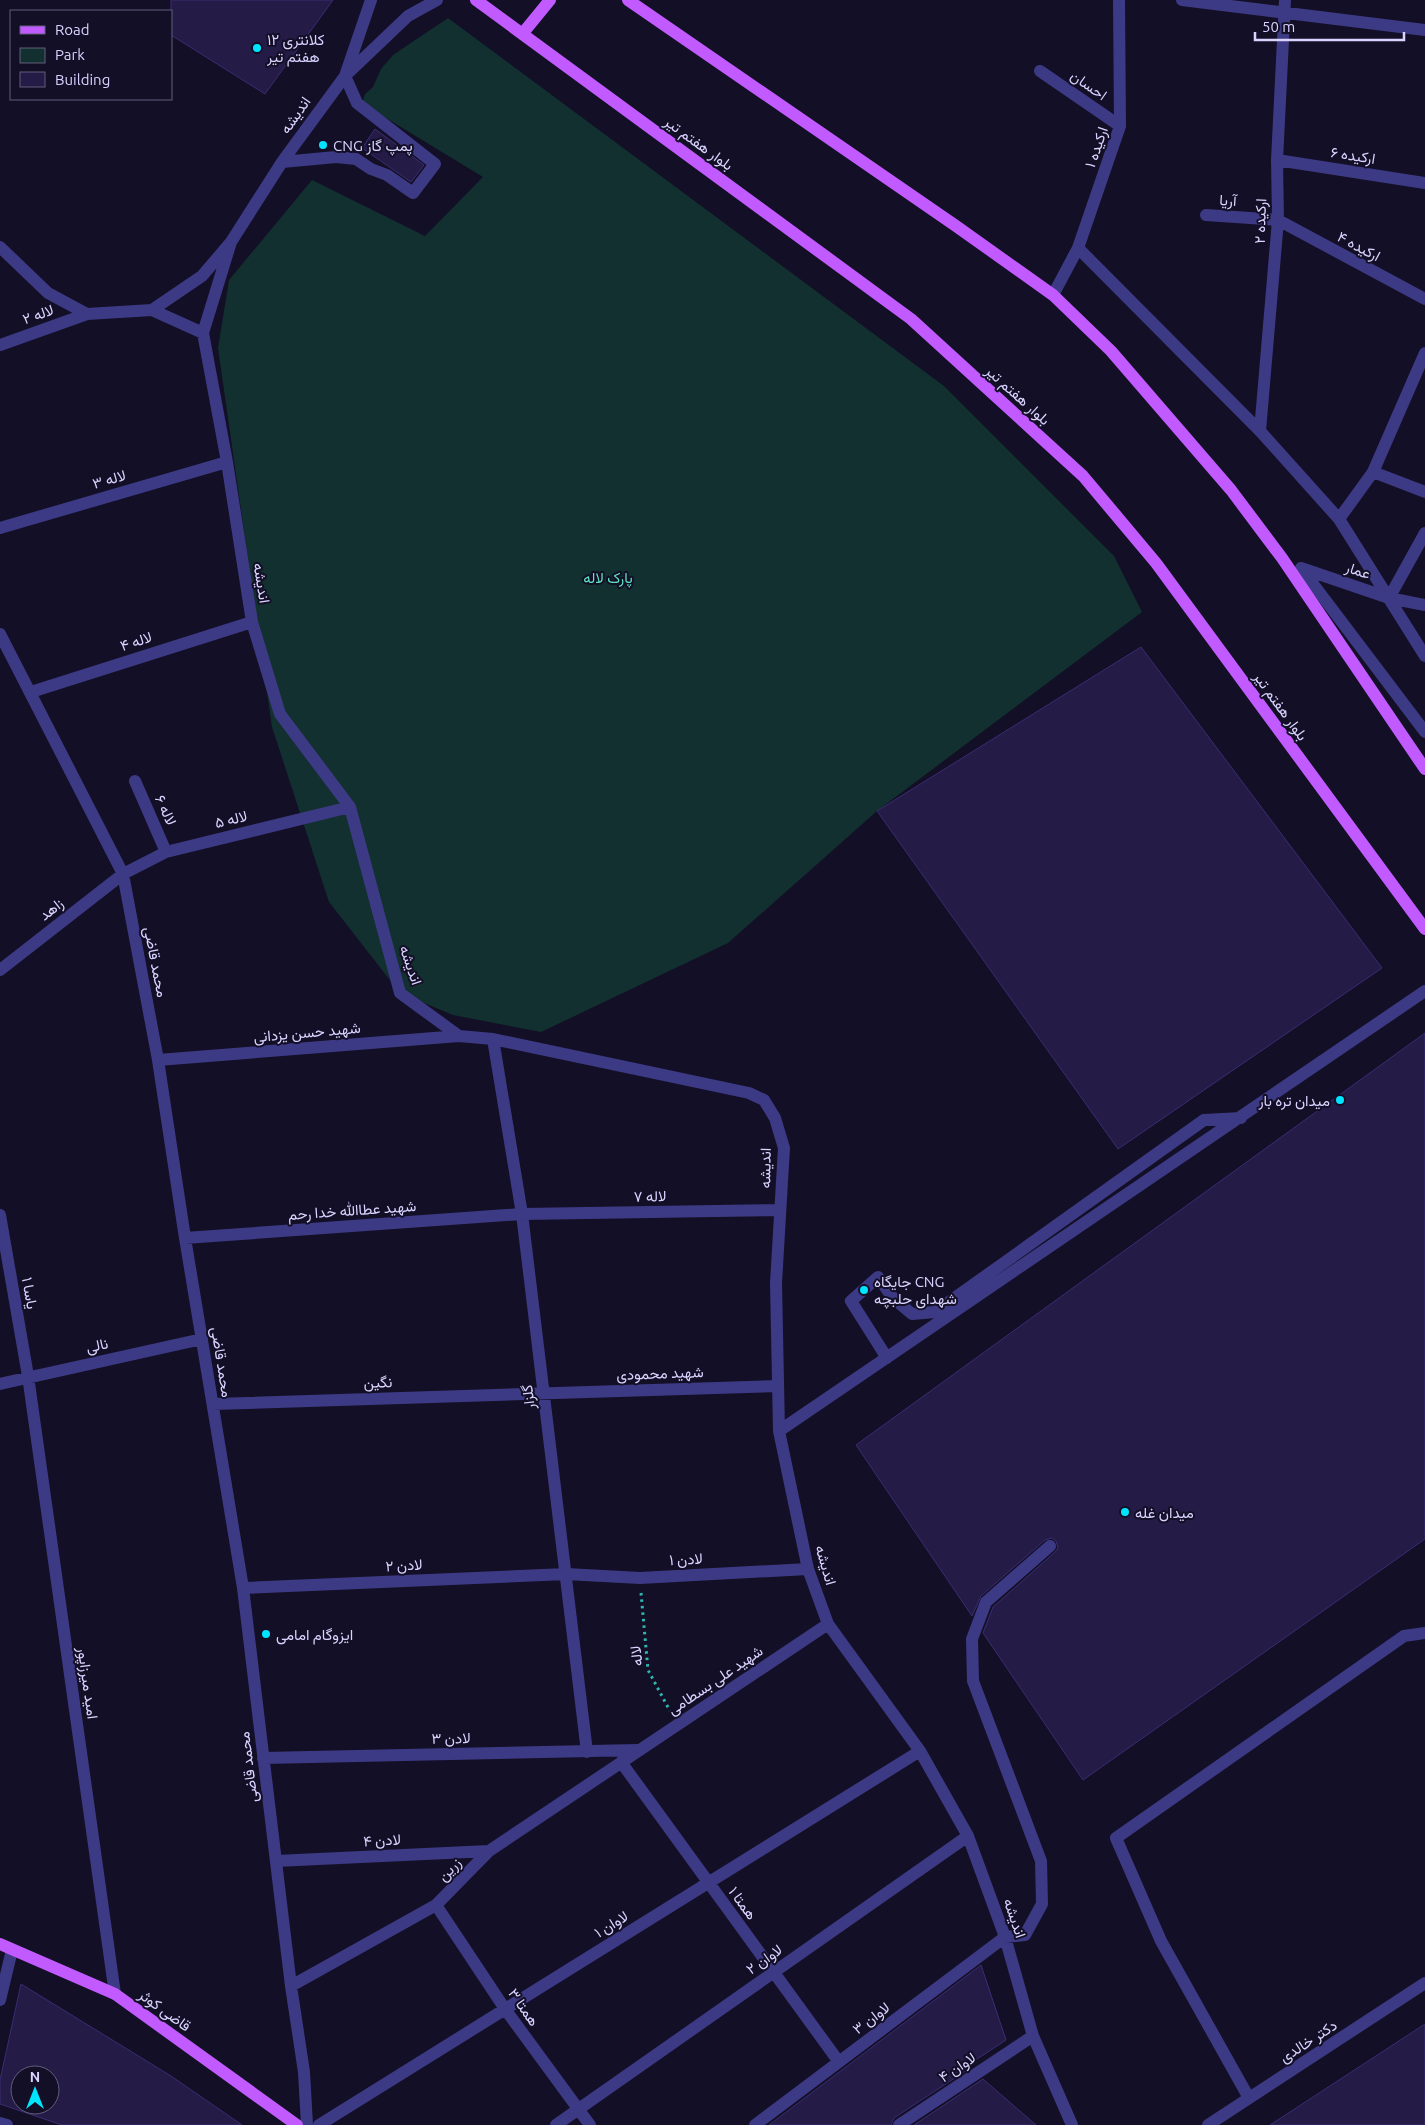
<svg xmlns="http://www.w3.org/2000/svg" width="1425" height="2125" font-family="Ubuntu,Vazirmatn,sans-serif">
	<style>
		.green { fill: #12302f }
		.building { fill: #241b47; stroke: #3b2d73; fill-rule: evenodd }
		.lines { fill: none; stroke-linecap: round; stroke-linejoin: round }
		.path { stroke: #2fb8b0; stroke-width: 3; stroke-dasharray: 2.5 4; stroke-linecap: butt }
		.minor { stroke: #3d3a85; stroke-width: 12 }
		.major { stroke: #c25bff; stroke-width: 12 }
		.poi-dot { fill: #00e5ff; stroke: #130f26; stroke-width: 2 }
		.labels { text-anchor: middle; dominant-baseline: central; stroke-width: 4; stroke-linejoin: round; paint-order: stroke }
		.poi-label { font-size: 15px; fill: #d9d4ff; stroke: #130f26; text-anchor: start }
		.street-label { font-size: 15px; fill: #d9d4ff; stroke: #130f26 }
		.park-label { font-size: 15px; fill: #5fe0c0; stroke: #130f26 }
	</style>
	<rect width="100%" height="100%" fill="#130f26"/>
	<!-- green -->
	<path class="green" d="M448,18l496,368 170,170 28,56 -265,199 -149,132 -187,89 -88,-17 -53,-22 -71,-91 -57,-175 -54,-379 11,-68 83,-100 113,56 58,-59 -97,-59 -25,-12 4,-12 8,-7 8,-18 12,-14z"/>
	<!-- building -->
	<path class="building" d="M171,0h162l-68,94 -94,-59z
		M375,129l49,36 -13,17 -49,-34z
		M1141,647l241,321 -264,181 -241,-338z
		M1425,1033v506l-342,241 -100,-147 10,-26 62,-55 3,-4 -2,-7 -4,-3 -7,2 -64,56 -9,20 -116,-171z
		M981,1965l25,75 -38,25 2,3 -76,50 -3,7h-122z
		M21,1984l150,92 71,49h-180l-62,-21v-24zM20,2075h30v30h-30z
		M1425,2024v101h-155z
		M983,2079l53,46h-122z"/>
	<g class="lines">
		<!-- path -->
		<path class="path" d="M641,1593l7,77 22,41"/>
		<!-- minor -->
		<path class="minor" d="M1182,0l243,30
			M1040,71l80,55
			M1277,160l148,23
			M282,162l54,-5 20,2 15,10 16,6 26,18 22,-29 -78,-61 -12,-27 63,-60 29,-16
			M1206,215l72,5 147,79
			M231,242l51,-80 63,-86 26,-76
			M231,242l-28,91 -51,-23 50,-34z
			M0,247l48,46 39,21 65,-4
			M1078,248l182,183 79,88 86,137
			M1053,295l25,-47 42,-122 -1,-126
			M203,333l24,129 25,160 28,92 70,93 50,186 59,43 34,3 256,54 15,7 11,18 9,30 -8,135 3,148 29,138 20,55 92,127 48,85 37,101 28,99 39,89
			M0,345l87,-31
			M1260,431l18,-211 -1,-60 8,-160
			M1373,472l52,20
			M1339,519l34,-47 52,-119
			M0,528l227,-66
			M1301,568l124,164
			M1301,568l88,30 36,7
			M1389,598l36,-65
			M0,634l123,240 35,186 27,178 58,350 48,398 13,86 3,53
			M31,692l221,-70
			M135,781l31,71
			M0,970l123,-96 43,-22 184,-45
			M493,1039l29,175 65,538
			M158,1060l301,-24
			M0,1215l28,161 87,618
			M185,1238l337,-24 257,-4
			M887,1358l-36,-57 27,-24 15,21 19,16 23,-2 269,-192 37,-2
			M0,1384l202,-45
			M213,1404l565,-18
			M779,1431l646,-440
			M243,1588l323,-14 74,4 168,-9
			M263,1758l375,-8
			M621,1762l218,300
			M276,1861l213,-10
			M436,1905l69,104 85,116
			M291,1986l145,-81 53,-54 339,-227
			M0,2000l12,-50
			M1249,2098l-88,-157 -45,-103 288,-202 21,-3
			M0,2123l7,2
			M319,2125l601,-374
			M556,2125l412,-289
			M755,2125l250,-188 20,-2 17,-31 -1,-43 -68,-180 -1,-42 14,-37 64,-56
			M899,2125l134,-89
			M1208,2125l217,-142"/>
		<!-- major -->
		<path class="major" d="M476,0l435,319 172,157 73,87 269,366
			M628,0l328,226 97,69 58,56 120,139 51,68 143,211
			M523,33l27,-33
			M0,1944l115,50 182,131"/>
	</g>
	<!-- markers -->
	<g class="poi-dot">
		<circle cx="257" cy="48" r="5"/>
		<circle cx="323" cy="145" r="5"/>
		<circle cx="1340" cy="1100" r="5"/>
		<circle cx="864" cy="1290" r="5"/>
		<circle cx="1125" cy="1512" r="5"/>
		<circle cx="266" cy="1634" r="5"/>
	</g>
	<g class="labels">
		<!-- poi labels -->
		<g class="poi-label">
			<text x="267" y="39">کلانتری ۱۲<tspan x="267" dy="17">هفتم تیر</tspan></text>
			<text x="333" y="145">CNG پمپ گاز</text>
			<text x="1330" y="1100" text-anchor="end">میدان تره بار</text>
			<text x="874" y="1281">جایگاه CNG<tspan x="874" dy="17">شهدای حلبچه</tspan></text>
			<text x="1135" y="1512">میدان غله</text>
			<text x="276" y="1634">ایزوگام امامی</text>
		</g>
		<!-- street labels -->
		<g class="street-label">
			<text transform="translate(1089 85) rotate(35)">احسان</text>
			<text transform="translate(295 115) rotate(-55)">اندیشه</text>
			<text transform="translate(699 143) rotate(36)">بلوار هفتم تیر</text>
			<text transform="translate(1096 147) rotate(-71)">ارکیده ۱</text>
			<text transform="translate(1353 155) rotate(9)">ارکیده ۶</text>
			<text transform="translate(1228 200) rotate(4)">آریا</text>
			<text transform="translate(1260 221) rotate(-88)">ارکیده ۲</text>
			<text transform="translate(1359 246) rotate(28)">ارکیده ۴</text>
			<text transform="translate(38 314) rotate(-19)">لاله ۲</text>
			<text transform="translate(1018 395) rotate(42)">بلوار هفتم تیر</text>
			<text transform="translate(109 479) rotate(-16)">لاله ۳</text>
			<text transform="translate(1358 570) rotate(18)">عمار</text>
			<text transform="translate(262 583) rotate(81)">اندیشه</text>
			<text transform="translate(136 641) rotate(-18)">لاله ۴</text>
			<text transform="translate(1281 706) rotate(54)">بلوار هفتم تیر</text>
			<text transform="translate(166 810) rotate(66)">لاله ۶</text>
			<text transform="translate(231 819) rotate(-14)">لاله ۵</text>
			<text transform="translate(51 909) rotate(-38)">زاهد</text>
			<text transform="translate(156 962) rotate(79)">محمد قاضی</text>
			<text transform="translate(411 965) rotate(71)">اندیشه</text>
			<text transform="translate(307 1032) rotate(-5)">شهید حسن یزدانی</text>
			<text transform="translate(765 1168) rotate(-89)">اندیشه</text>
			<text transform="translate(650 1196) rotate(-1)">لاله ۷</text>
			<text transform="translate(352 1210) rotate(-4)">شهید عطاالله خدا رحم</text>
			<text transform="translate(30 1293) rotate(80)">یاسا ۱</text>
			<text transform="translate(97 1345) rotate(-12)">نالی</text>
			<text transform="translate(222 1362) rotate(81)">محمد قاضی</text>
			<text transform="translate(660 1373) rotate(-2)">شهید محمودی</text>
			<text transform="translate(378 1382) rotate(-2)">نگین</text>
			<text transform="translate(528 1397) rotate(-97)">گلزار</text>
			<text transform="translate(686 1559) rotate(-3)">لادن ۱</text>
			<text transform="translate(404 1565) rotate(-3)">لادن ۲</text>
			<text transform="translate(826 1565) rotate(74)">اندیشه</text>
			<text transform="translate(636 1656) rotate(-97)">لاله</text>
			<text transform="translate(715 1680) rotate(-34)">شهید علی بسطامی</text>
			<text transform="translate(88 1683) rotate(82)">امید میرزاپور</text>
			<text transform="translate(451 1738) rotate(-1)">لادن ۳</text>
			<text transform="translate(248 1767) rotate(-97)">محمد قاضی</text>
			<text transform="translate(382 1840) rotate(-3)">لادن ۴</text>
			<text transform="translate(449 1869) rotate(-46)">زرین</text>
			<text transform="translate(743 1903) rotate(54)">همتا ۱</text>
			<text transform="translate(1015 1918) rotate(71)">اندیشه</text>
			<text transform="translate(611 1924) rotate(-32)">لاوان ۱</text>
			<text transform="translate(764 1959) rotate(-35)">لاوان ۲</text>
			<text transform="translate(524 2007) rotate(55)">همتا ۳</text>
			<text transform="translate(165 2010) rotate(36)">قاضی کوثر</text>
			<text transform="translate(871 2018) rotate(-37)">لاوان ۳</text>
			<text transform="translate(1308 2041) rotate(-33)">دکتر خالدی</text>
			<text transform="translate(957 2067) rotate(-34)">لاوان ۴</text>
		</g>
		<!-- park labels -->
		<g class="park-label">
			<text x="608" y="577">پارک لاله</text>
		</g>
	</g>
	<!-- legend -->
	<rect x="10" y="10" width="162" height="90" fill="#130f26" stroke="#625e7d"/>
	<rect x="20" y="26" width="25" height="8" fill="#c25bff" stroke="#625e7d"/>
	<text x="55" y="35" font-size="15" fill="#d9d4ff">Road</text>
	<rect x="20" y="48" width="25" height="15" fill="#12302f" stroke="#625e7d"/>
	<text x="55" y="60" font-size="15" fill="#d9d4ff">Park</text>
	<rect x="20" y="72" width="25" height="15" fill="#241b47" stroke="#625e7d"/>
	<text x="55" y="85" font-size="15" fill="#d9d4ff">Building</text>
	<!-- north arrow -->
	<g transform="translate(35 2090)"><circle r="24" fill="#130f26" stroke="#625e7d"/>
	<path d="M0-4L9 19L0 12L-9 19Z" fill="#00e5ff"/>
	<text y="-8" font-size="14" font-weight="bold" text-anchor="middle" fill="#d9d4ff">N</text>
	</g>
	<!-- scale -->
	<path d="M1255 32v8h149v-8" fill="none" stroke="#d9d4ff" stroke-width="2.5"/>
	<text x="1262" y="32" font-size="15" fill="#d9d4ff" stroke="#130f26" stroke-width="4" paint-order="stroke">50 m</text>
</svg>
